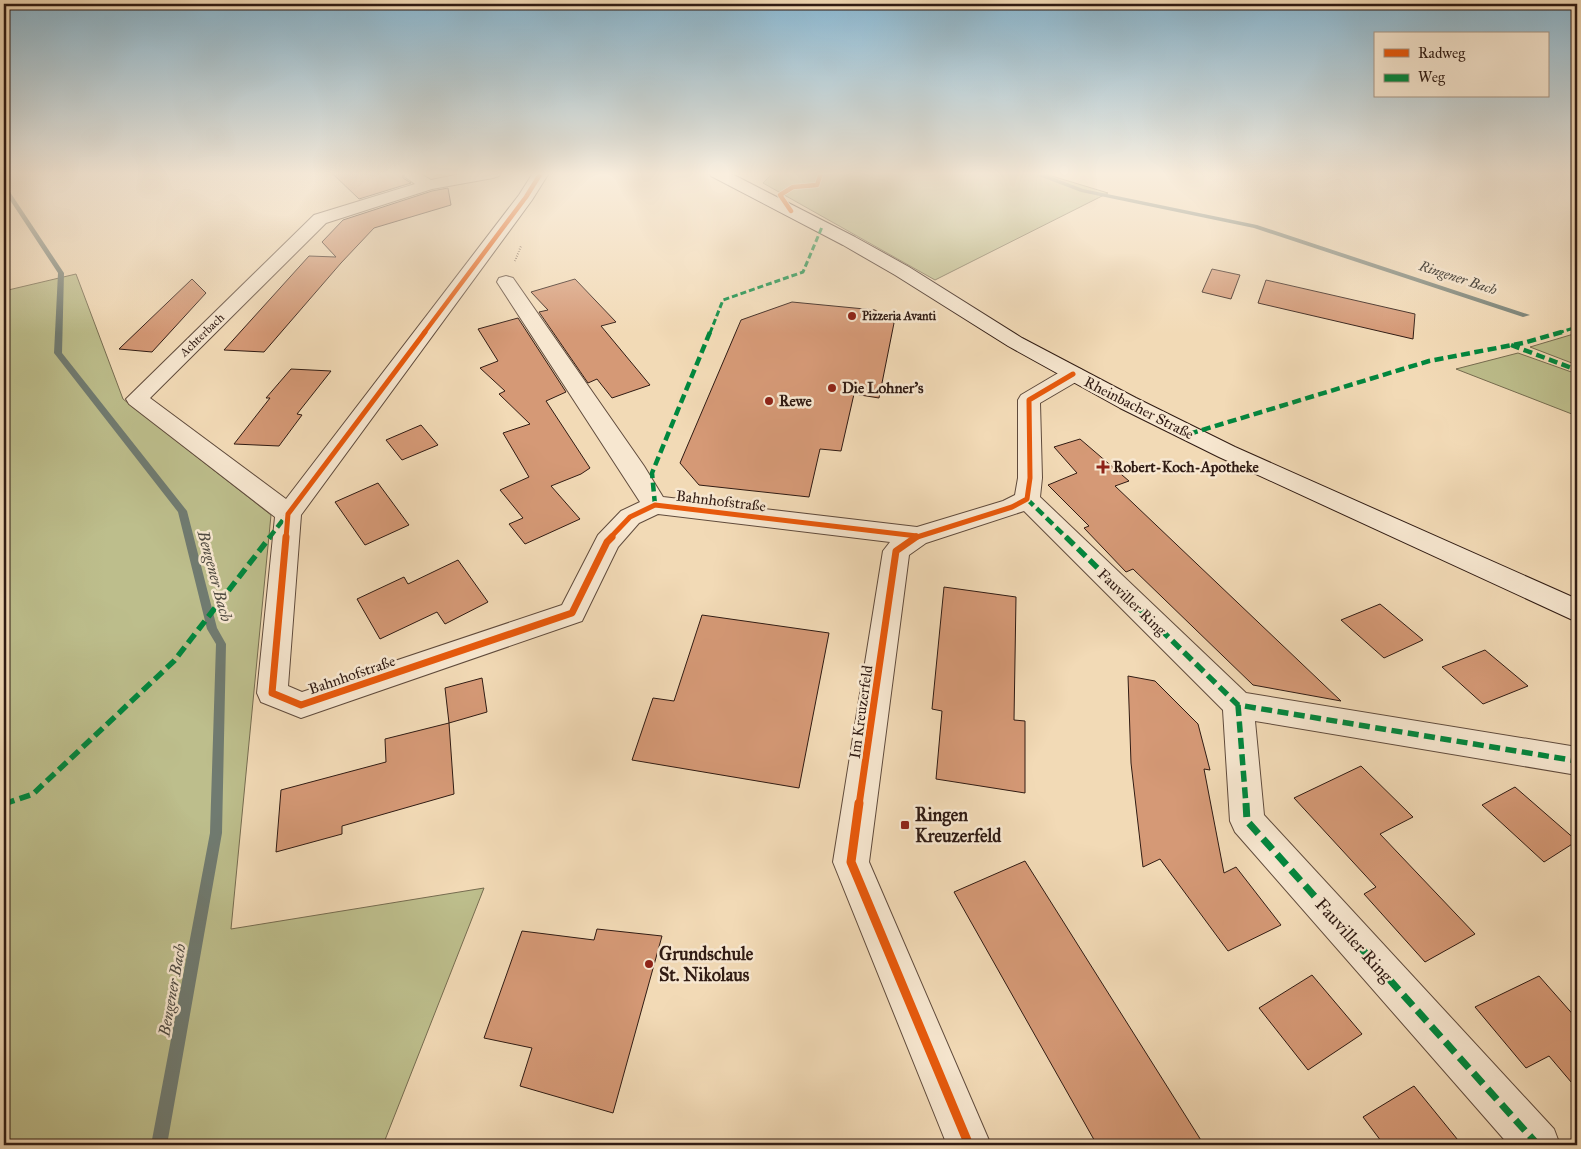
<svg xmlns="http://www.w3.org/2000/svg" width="1581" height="1149" font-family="'IM FELL Great Primer',serif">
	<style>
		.green { fill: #bdbe8c; stroke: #766c50 }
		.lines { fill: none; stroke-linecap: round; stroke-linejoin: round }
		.stream { fill: #707b71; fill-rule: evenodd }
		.building { fill: #d59976; stroke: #301b13 }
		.street-casing { stroke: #604b3c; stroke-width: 2 }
		.secondary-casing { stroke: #301b13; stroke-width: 2 }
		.path { stroke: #301b13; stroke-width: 2; stroke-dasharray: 0.5 2; stroke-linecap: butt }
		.street { fill: #f7e7d0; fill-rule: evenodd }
		.secondary { fill: #f7e7d0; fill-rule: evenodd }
		.quiet-far3 { stroke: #00873e; stroke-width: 3; stroke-dasharray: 6 3; stroke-linecap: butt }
		.quiet-far2 { stroke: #00873e; stroke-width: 4.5; stroke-dasharray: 9 4.5; stroke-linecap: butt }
		.quiet-far1 { stroke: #00873e; stroke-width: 5.5; stroke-dasharray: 11 5.5; stroke-linecap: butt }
		.quiet { stroke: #00873e; stroke-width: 7; stroke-dasharray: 14 7; stroke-linecap: butt }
		.cycleway-far3-casing { stroke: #f7e7d0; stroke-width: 6 }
		.cycleway-far2-casing { stroke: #f7e7d0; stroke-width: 8 }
		.cycleway-far1-casing { stroke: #f7e7d0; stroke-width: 10 }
		.cycleway-casing { stroke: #f7e7d0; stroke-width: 12 }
		.cycleway-far3 { stroke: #e8590c; stroke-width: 4.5 }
		.cycleway-far2 { stroke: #e8590c; stroke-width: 5 }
		.cycleway-far1 { stroke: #e8590c; stroke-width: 7 }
		.cycleway { stroke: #e8590c; stroke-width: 9 }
		.poi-dot { fill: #8f2418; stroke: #f7e7d0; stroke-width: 2 }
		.labels { text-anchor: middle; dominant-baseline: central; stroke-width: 5; stroke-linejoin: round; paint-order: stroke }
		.far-poi-label { font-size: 12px; font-weight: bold; fill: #301b13; stroke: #f7e7d0; text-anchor: start }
		.far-street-label { font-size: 12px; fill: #301b13; stroke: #f7e7d0 }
		.far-water-label { font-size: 14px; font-style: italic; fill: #504b42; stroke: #f7e7d0 }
		.poi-label { font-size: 15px; font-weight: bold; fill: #301b13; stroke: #f7e7d0; text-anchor: start }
		.street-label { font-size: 15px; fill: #301b13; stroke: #f7e7d0 }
		.water-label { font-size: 16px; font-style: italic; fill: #504b42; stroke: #f7e7d0 }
		.near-poi-label { font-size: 18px; font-weight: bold; fill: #301b13; stroke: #f7e7d0; text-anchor: start }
		.near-street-label { font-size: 18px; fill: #301b13; stroke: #f7e7d0 }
	</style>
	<rect width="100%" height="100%" fill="#f2dab6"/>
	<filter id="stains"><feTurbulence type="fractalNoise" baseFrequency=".004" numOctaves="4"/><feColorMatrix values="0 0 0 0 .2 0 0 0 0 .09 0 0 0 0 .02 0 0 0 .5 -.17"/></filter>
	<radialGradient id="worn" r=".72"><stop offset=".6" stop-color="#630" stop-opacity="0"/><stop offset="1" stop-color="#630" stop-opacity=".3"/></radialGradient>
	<!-- green -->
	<path class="green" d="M773,173h269l66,20 -173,87 -172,-97z
		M76,274l47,125 148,116 -40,414 253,-41 -101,257h-379v-854z
		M1577,333v32l-47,-18z
		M1518,353l59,21v42l-121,-47z"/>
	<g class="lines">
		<!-- stream -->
		<path class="stream" d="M1031,173h10l42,16 174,36 273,90 -7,2 -269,-89 -173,-36z
			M4,185l2,1 58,87 -2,80 125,158 30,117 9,16 -4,189 -55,312h-16l59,-312 6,-189 -9,-15 -29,-117 -124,-159 4,-80 -54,-82z"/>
	</g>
	<!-- building -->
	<path class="building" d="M333,174h70v4l8,5 -52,16z
		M448,188l3,17 -77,23 -33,35 -77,89 -40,-2 85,-94 27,1 -14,-15 21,-22 89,-29z
		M1212,269l28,6 -9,24 -29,-7z
		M192,279l14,14 -54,59 -33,-3z
		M575,279l41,43 -15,4 49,59 -38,13 -15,-19 -9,4 -49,-71 9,-2 -17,-18z
		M1266,280l149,34 -2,25 -155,-36z
		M792,302l83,8 19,13 -15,75 -25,-4 -13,57 -21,-2 -11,48 -110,-12 -19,-22 61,-143z
		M518,318l48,74 -20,9 44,67 -9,6 -30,12 29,33 -55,25 -16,-20 14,-6 -23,-28 29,-13 -26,-44 27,-9 -31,-30 6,-3 -25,-23 18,-7 -20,-32z
		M291,369l40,2 -34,43 5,1 -23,31 -45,-2 36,-46h-4z
		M421,425l17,20 -36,15 -16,-20z
		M1080,439l49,42 -14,5 226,215 -88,-16 -120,-116 -7,3 -42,-44 5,-2 -41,-41 29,-12 -23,-26z
		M378,483l31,42 -44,20 -30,-43z
		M458,560l30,42 -43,22 -8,-12 -57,27 -23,-40 47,-22 4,7z
		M944,587l72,10 -2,123 11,1v72l-89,-14 6,-68 -10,-2z
		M1380,604l43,36 -39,18 -43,-38z
		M702,615l127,18 -30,155 -167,-28 21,-62 21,3z
		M1485,650l43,36 -45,18 -41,-37z
		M1128,676l27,5 43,43 12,46 -6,-1 20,104 12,-6 45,58 -53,26 -68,-92 -17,8 -12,-104z
		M482,678l5,34 -38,11 -4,-35z
		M449,723l5,71 -112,32v8l-66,18 5,-62 105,-28 -1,-23z
		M1361,766l52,51 -33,17 95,100 -50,28 -61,-68 12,-7 -82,-89z
		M1515,787l62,54 -33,21 -62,-57z
		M1025,861l179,284h-107l-143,-253z
		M597,929l65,7 -49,177 -93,-27 12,-38 -48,-10 38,-107 72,9z
		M1312,975l50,59 -54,36 -49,-62z
		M1539,976l38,43v70l-28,-33 -23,12 -51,-61z
		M1414,1086l48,59h-78l-21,-28z"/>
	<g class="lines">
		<defs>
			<path id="street" d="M406,173h13l12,7 34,-7h36l-2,3 -6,2 -61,11 -106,34 -176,175 136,101 233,-304 14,-22h16l-17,27 -231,315 -13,171 14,6 260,-87 36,-70 23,-24 19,-9 -143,-220 2,-4 7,-2 7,2 131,188 19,31 254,30 86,-26 12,-6 3,-17v-78l3,-5 44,-26 8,-1 8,1 3,5 -3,5 -41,24 2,75 -2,19 206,196 331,54v28l-322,-54 9,94 290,314 6,16h-51l-274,-313 -5,-11 -7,-111 -199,-199 -98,32 -17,12 -40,307 122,283h-44l-114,-283 50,-311 7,-9 -232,-28 -19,9 -21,24 -36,74 -281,97 -40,-16 -4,-9 18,-176 -146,-113 -3,-5 188,-184 101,-31 -11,-8z"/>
			<path id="secondary" d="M709,173h21l125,64 54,30 113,71 114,60 99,49 342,152v23l-358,-165 -99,-49 -112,-62 -113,-71 -52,-30 -132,-69z"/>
		</defs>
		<!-- street casing -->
		<use href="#street" class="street-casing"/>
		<!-- secondary casing -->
		<use href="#secondary" class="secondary-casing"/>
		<!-- path -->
		<path class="path" d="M515,261l6,-15"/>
		<!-- street -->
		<use href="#street" class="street"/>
		<!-- secondary -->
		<use href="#secondary" class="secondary"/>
		<!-- quiet-far3 -->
		<path class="quiet-far3" d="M710,333l13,-33 80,-28 19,-45
			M1558,333l19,-6"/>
		<!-- quiet-far2 -->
		<path class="quiet-far2" d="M1511,345l66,25
			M1189,434l240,-73 94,-18 39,-11
			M1027,499l40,39
			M655,505l-3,-32 58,-141
			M269,538l17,-22"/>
		<!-- quiet-far1 -->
		<path class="quiet-far1" d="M1066,537l172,168 339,56
			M1238,705l8,100
			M4,804l29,-10 141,-133 96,-124"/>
		<!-- quiet -->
		<path class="quiet" d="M1246,803l1,18 291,324
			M4,804l2,-1"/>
		<defs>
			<path id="cycleway-far3" d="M791,211l-11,-16 13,-8 24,-2 4,-12
				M424,333l102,-136 15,-24"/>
			<path id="cycleway-far2" d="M286,538l2,-24 137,-182
				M610,538l20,-21 25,-12 262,31
				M914,538l98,-31 15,-8 3,-21 -1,-78 44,-26"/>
			<path id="cycleway-far1" d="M286,537l-14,156 29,12 271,-92 35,-71 5,-5
				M859,805l37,-254 20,-14"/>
			<path id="cycleway" d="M859,803l-8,59 118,283"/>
		</defs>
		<!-- cycleway-far3 casing -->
		<use href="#cycleway-far3" class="cycleway-far3-casing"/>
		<!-- cycleway-far2 casing -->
		<use href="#cycleway-far2" class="cycleway-far2-casing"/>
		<!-- cycleway-far1 casing -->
		<use href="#cycleway-far1" class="cycleway-far1-casing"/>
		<!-- cycleway casing -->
		<use href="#cycleway" class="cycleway-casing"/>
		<!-- cycleway-far3 -->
		<use href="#cycleway-far3" class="cycleway-far3"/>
		<!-- cycleway-far2 -->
		<use href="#cycleway-far2" class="cycleway-far2"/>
		<!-- cycleway-far1 -->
		<use href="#cycleway-far1" class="cycleway-far1"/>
		<!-- cycleway -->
		<use href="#cycleway" class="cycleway"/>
	</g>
	<!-- sky -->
	<linearGradient id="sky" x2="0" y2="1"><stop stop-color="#89b7d1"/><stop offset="0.52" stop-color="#f9eede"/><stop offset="1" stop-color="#f9eede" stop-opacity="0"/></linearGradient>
	<rect width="1581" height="334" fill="url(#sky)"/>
	<!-- markers -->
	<g class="poi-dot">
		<circle cx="852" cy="316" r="5"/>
		<circle cx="832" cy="388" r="5"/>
		<circle cx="769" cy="401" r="5"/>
		<path d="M1100.5 459.5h5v5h5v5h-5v5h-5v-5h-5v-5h5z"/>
		<rect x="900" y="820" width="10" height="10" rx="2.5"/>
		<circle cx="649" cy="964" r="5"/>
	</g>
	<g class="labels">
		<!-- far-poi labels -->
		<g class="far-poi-label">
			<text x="862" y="316">Pizzeria Avanti</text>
		</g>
		<!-- far-street labels -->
		<g class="far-street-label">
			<text transform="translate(202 335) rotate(-44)">Achterbach</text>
		</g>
		<!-- far-water labels -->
		<g class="far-water-label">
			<text transform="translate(1458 278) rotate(18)">Ringener Bach</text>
		</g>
		<!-- poi labels -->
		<g class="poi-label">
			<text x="842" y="388">Die Lohner's</text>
			<text x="779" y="401">Rewe</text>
			<text x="1113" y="467">Robert-Koch-Apotheke</text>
		</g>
		<!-- street labels -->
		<g class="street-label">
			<text transform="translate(1139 408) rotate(27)">Rheinbacher Straße</text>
			<text transform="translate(721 501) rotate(7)">Bahnhofstraße</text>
			<text transform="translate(1132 602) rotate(44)">Fauviller Ring</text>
			<text transform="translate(352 675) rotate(-19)">Bahnhofstraße</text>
			<text transform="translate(861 712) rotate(-82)">Im Kreuzerfeld</text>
		</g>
		<!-- water labels -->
		<g class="water-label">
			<text transform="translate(215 576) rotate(75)">Bengener Bach</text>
			<text transform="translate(172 990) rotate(-80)">Bengener Bach</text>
		</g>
		<!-- near-poi labels -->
		<g class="near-poi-label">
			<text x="915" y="815">Ringen<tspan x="915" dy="21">Kreuzerfeld</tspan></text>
			<text x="659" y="954">Grundschule<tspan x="659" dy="21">St. Nikolaus</tspan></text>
		</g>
		<!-- near-street labels -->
		<g class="near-street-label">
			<text transform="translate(1354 940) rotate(48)">Fauviller Ring</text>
		</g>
	</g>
	<!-- margin -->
	<rect width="1581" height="1149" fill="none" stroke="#f2dab6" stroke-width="20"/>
	<rect x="5" y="5" width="1571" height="1139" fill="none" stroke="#301b13" stroke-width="2.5"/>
	<rect x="10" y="10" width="1561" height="1129" fill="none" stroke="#301b13"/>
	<!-- legend -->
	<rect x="1374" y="32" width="175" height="65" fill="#f7e7d0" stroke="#a79584"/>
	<rect x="1384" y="49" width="25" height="8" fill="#e8590c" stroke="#a79584"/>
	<text x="1418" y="58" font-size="15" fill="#301b13">Radweg</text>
	<rect x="1384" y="74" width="25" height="8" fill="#00873e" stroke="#a79584"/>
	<text x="1418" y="82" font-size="15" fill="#301b13">Weg</text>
	<rect width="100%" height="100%" filter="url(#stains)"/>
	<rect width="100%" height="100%" fill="url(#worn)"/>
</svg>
